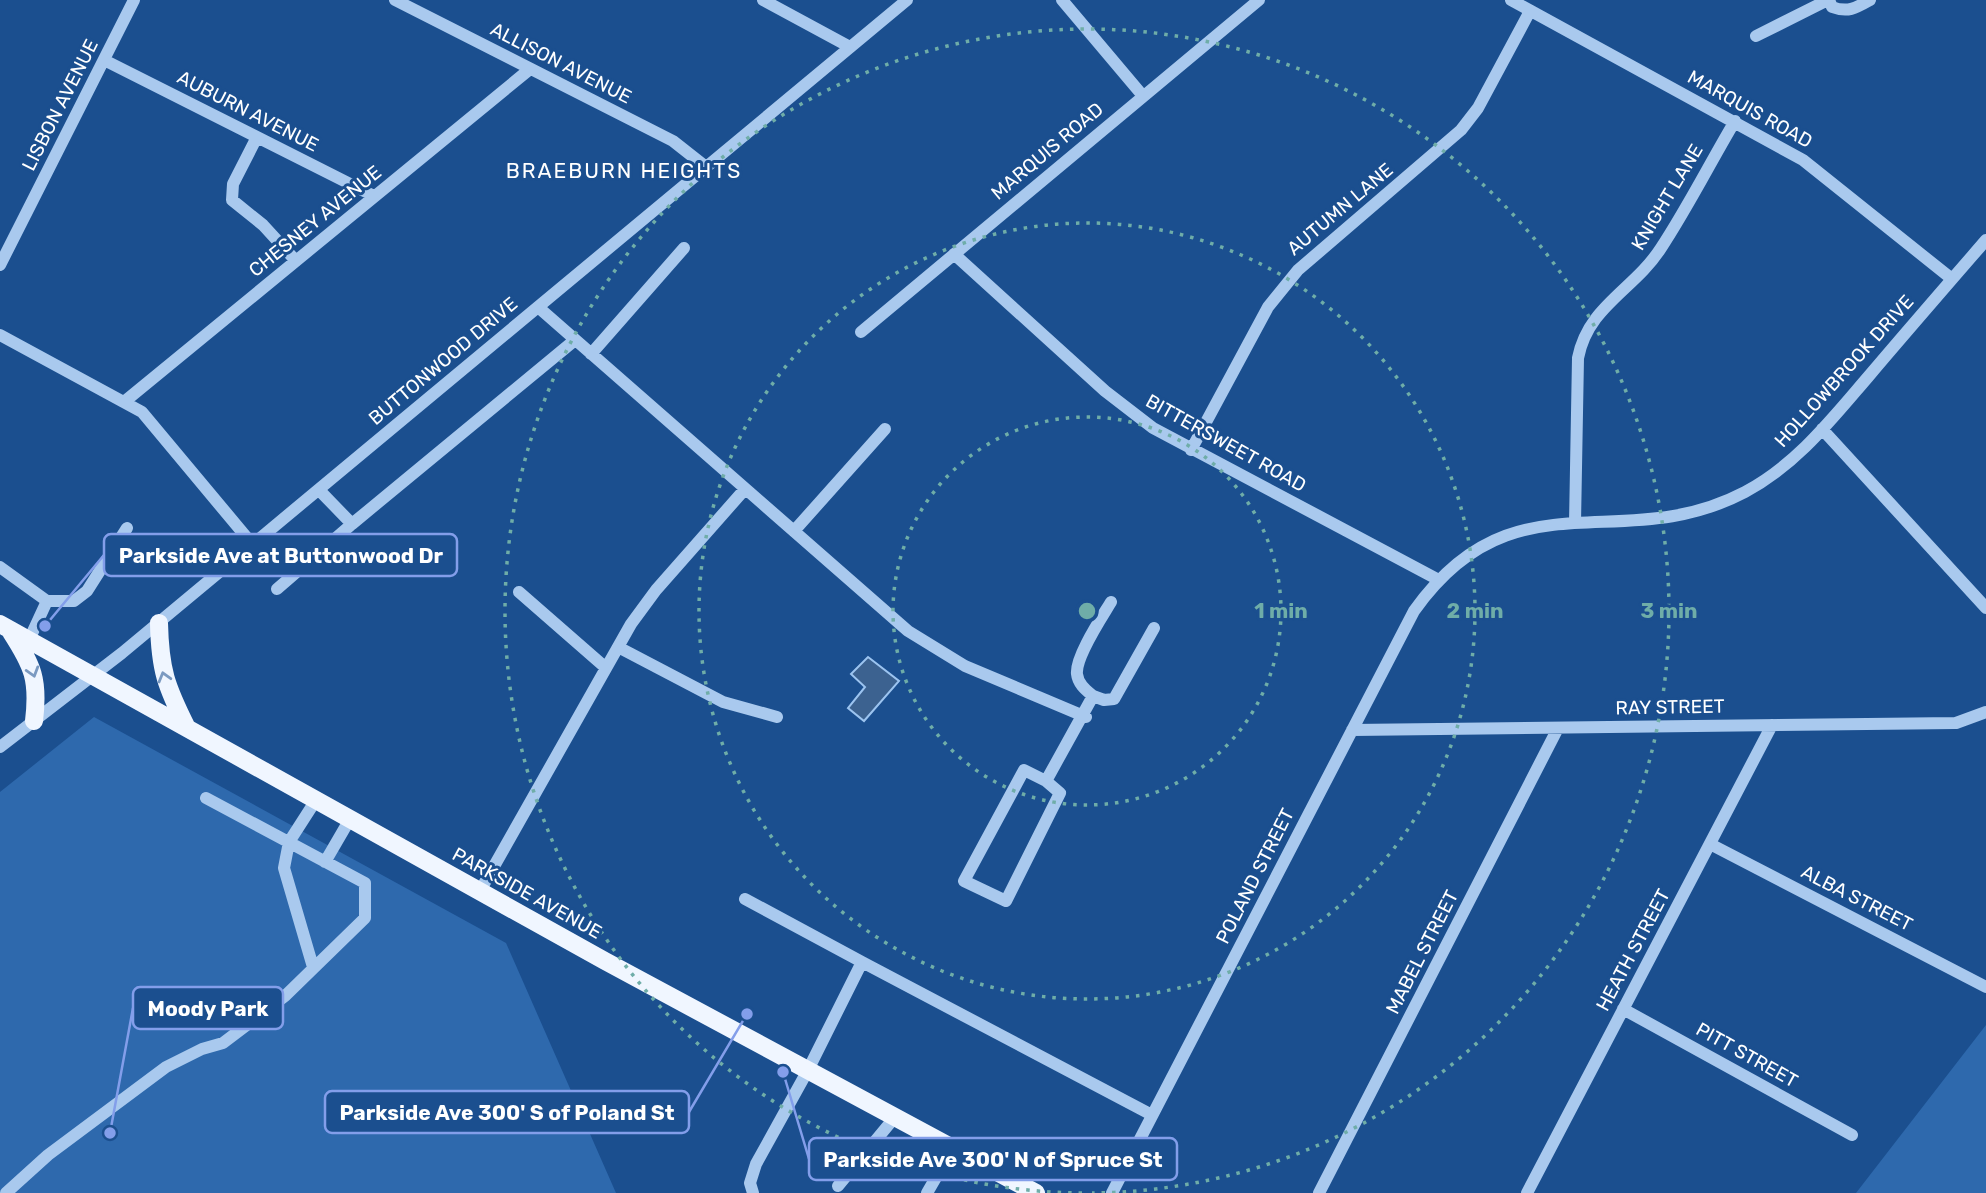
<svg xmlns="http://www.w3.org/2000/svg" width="1986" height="1193" font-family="Rubik,sans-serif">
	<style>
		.green { fill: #2e69ad }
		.water { fill: #3c6290; stroke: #9cc4f0; stroke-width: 2 }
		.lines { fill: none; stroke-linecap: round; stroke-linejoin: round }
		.minor { stroke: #a9c9ee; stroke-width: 12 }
		.major { stroke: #f0f6ff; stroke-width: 18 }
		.oneway { stroke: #7b9ac1 }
		.ring { fill: none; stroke: #6fada8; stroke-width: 3.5; stroke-dasharray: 3.5 7 }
		.labels { text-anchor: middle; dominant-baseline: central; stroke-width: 6; stroke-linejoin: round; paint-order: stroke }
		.street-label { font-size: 19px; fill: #fff; stroke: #1b4f8f }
		.neighbourhood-label { font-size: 21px; letter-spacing: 2px; fill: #fff; stroke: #1b4f8f }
		.centre { fill: #6fada8; stroke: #1b4f8f; stroke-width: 3.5 }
		.ring-label { font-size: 21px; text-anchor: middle; font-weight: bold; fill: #6fada8; stroke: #1b4f8f; stroke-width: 6; stroke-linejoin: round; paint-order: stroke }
		.leader { fill: none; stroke: #839eea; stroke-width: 2.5 }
		.callout-dot { fill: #839eea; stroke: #1b4f8f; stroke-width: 2.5 }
		.callout { fill: #1b4f8f; stroke: #839eea; stroke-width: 2.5 }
		.callout-label { font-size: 21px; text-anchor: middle; font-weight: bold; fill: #fff }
	</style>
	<rect width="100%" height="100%" fill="#1b4f8f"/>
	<!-- green -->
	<path class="green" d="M94,717l412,226 110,250h-616v-401z
		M1986,1025v168h-130z"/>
	<!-- water -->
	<path class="water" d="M868,657l31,24 -35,40 -16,-13 17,-21 -14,-13z"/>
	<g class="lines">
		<!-- minor -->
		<path class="minor" d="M395,0l278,141 33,26
			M763,0l87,47
			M1062,0l81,96
			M1511,0l292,160 149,119
			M1829,0l3,7c16,6 24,1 38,-7
			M1756,36l72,-36
			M104,60l270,136
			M257,137l-24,47 -1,16 31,25 33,36
			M954,254l151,137 48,37 284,151
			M0,265l134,-265
			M538,307l370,324 57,35 121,51
			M861,332l398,-332
			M0,335l142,77 111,133
			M591,354l93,-106
			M124,402l406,-333
			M1822,429l164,179
			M1191,450l77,-143 30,-37 163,-140 17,-22 52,-97
			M319,490l33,34 223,-184
			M1575,523l3,-165c10,-52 56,-68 83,-110 27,-41 49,-85 74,-127
			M794,531l91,-102
			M0,567l47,34
			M277,589l75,-65
			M519,592l87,76
			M29,640l18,-39h27l13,-10 40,-63
			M618,647l105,55 54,15
			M1093,696c-7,-6 -15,-12 -16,-22 -2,-17 25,-57 34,-72
			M1352,730l604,-7 30,-11
			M0,747l122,-94 785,-653
			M1046,781l-22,-11 -60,111 42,20 54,-108 -14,-12 47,-85 11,4 10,-1 40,-71
			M1710,844l276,143
			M325,862l25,-43
			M480,891l151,-267 25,-34 89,-101
			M745,899l117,63
			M313,967l-29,-99 5,-26 27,-42
			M1623,1009l229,126
			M838,1186l57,-69
			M6,1193l42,-38 118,-88 36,-18 21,-6 62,-47 80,-78v-35l-159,-85
			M753,1193l-3,-10 6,-19 52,-94 54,-108 290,153
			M927,1193l26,-45
			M1112,1193l302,-582c100,-141 206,-53 331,-119 51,-27 86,-72 123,-115 39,-46 79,-92 118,-137
			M1319,1193l239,-465
			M1527,1193l245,-468"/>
		<!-- major -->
		<path class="major" d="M159,623c1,47 7,63 28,105
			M0,624l605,337 431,232
			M11,632c22,34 28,48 23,89"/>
	</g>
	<!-- one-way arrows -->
	<defs><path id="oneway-chevron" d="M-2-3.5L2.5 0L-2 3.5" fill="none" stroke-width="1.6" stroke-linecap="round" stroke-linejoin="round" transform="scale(1.75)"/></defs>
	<g class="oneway">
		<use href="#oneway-chevron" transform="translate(33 672) rotate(73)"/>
		<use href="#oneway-chevron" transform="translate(164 677) rotate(-106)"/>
	</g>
	<!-- distance rings -->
	<g class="ring">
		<circle cx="1087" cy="611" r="194"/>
		<circle cx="1087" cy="611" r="388"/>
		<path d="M1082 1193A582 582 0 1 1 1092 1193"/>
	</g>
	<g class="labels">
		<!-- street labels -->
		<g class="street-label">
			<text transform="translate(561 63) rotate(27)">ALLISON AVENUE</text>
			<text transform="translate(60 105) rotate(-63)">LISBON AVENUE</text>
			<text transform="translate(1750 109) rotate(29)">MARQUIS ROAD</text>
			<text transform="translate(248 111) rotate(27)">AUBURN AVENUE</text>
			<text transform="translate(1047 151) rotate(-40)">MARQUIS ROAD</text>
			<text transform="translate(1667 197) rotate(-59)">KNIGHT LANE</text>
			<text transform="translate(1340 209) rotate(-40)">AUTUMN LANE</text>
			<text transform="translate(315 221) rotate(-39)">CHESNEY AVENUE</text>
			<text transform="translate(443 361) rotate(-40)">BUTTONWOOD DRIVE</text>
			<text transform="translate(1844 371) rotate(-48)">HOLLOWBROOK DRIVE</text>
			<text transform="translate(1226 443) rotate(29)">BITTERSWEET ROAD</text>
			<text transform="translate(1670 707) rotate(-1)">RAY STREET</text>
			<text transform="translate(1255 876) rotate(-63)">POLAND STREET</text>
			<text transform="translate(527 893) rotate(29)">PARKSIDE AVENUE</text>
			<text transform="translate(1857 898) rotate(27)">ALBA STREET</text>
			<text transform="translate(1633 950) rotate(-62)">HEATH STREET</text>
			<text transform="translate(1422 952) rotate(-63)">MABEL STREET</text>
			<text transform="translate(1747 1055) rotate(29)">PITT STREET</text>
		</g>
		<!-- neighbourhood labels -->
		<g class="neighbourhood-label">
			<text x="624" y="170">BRAEBURN HEIGHTS</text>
		</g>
	</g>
	<circle cx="1087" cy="611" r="10" class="centre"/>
	<g class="ring-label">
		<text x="1281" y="618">1 min</text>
		<text x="1475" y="618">2 min</text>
		<text x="1669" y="618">3 min</text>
	</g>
	<!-- callouts -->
	<path class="leader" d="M45 626L104 555M110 1133L133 1008M747 1014L689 1112M783 1072L809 1159"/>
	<g class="callout-dot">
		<circle cx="45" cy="626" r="7"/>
		<circle cx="110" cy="1133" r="7"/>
		<circle cx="747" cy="1014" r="7"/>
		<circle cx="783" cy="1072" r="7"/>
	</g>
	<g class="callout">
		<rect x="104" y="534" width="353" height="42" rx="7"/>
		<rect x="133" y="987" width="150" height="42" rx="7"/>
		<rect x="325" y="1091" width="364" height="42" rx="7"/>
		<rect x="809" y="1138" width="368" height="42" rx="7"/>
	</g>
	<g class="callout-label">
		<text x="281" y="563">Parkside Ave at Buttonwood Dr</text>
		<text x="208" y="1016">Moody Park</text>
		<text x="507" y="1120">Parkside Ave 300' S of Poland St</text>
		<text x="993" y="1167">Parkside Ave 300' N of Spruce St</text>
	</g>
</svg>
